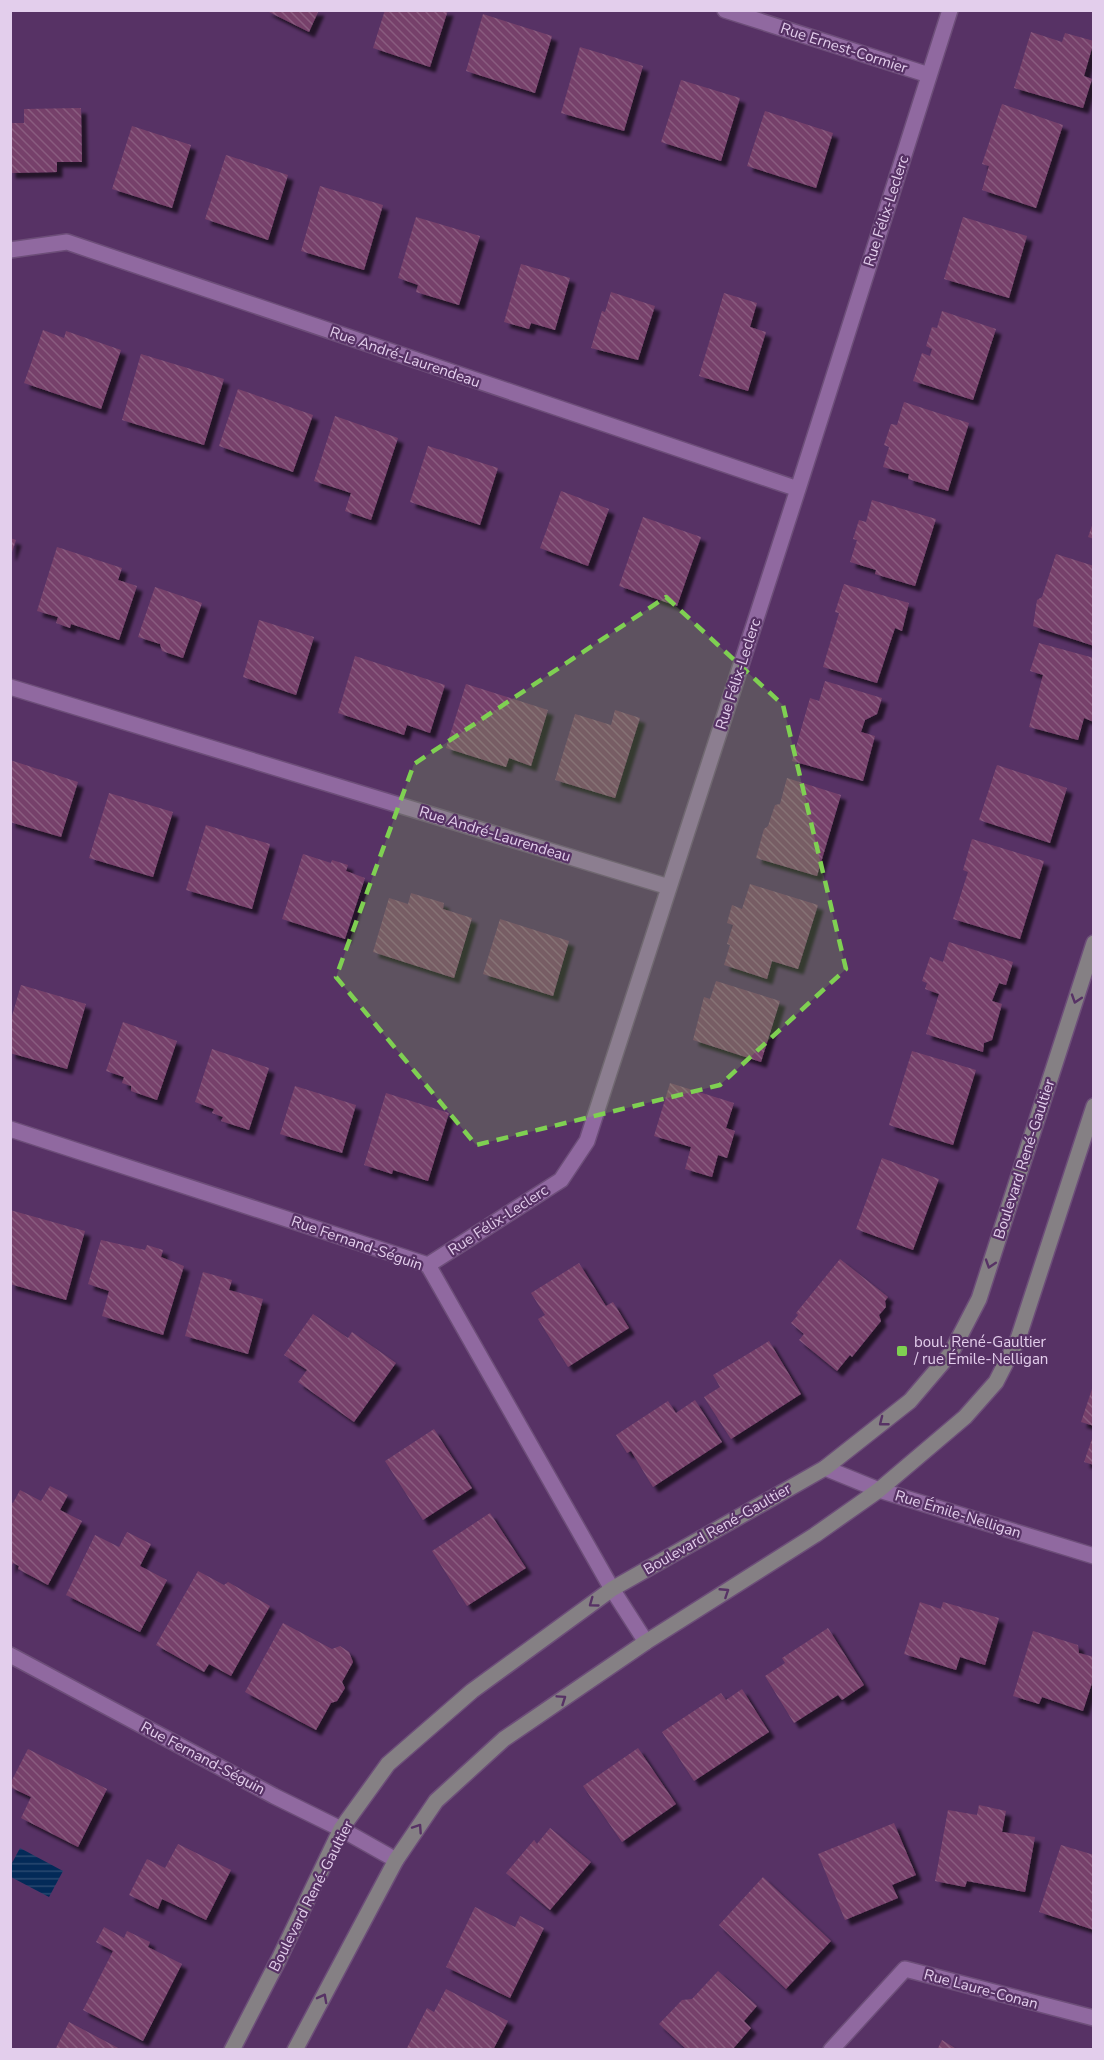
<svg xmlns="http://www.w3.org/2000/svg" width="1104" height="2060" font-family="'Nunito Sans',sans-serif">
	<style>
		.water { fill: url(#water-rules) }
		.building { fill: url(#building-back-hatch); filter: url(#shadow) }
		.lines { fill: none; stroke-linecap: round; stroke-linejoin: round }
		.street-casing { stroke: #6d4e79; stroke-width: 18 }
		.secondary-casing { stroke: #6d4e79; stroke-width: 18 }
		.street { stroke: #9069a0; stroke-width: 15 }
		.secondary { stroke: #858084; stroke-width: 15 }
		.oneway { stroke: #573265 }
		.marked { fill: #7fd052; fill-opacity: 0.2; stroke: #7fd052; stroke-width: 4.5; stroke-dasharray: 12 8; stroke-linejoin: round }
		.poi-dot { fill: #7fd052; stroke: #573265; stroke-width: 2 }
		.labels { text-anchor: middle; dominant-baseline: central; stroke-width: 4.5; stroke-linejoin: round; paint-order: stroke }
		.street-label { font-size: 15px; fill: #e3ceec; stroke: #573265 }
		.poi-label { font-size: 15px; fill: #e3ceec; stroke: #573265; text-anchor: start }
	</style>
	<defs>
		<pattern id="water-rules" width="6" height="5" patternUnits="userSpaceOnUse" patternTransform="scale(1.5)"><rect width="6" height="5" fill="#032a58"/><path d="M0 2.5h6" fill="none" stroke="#284870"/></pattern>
		<pattern id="building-back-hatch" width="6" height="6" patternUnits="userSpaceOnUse" patternTransform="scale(1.5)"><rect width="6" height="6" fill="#76416a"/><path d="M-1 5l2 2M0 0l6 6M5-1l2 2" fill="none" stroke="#895b7f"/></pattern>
		<filter id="shadow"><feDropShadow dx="5.5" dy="5.5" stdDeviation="1.5" flood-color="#0009"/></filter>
	</defs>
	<rect width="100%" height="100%" fill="#573265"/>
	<!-- water -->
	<path class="water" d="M20,1848l43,23 -14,26 -38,-20v-12z"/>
	<!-- building -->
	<path class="building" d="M265,10h54l-10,22z
		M385,10h63l-18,57 -57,-19z
		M483,14l69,22 -17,57 -69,-22z
		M1031,32l31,10 3,-9 29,8 -10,35 8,3 -9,29 -69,-20z
		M580,47l63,19 -19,65 -63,-18z
		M681,80l59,18 -19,63 -60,-19z
		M1002,104l61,21 -27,83 -54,-18 7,-24 -7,-2z
		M81,108l1,54h-25v10l-47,1v-50h14v-14z
		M765,111l68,22 -17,55 -69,-22z
		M132,126l59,19 -19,63 -60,-19z
		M226,155l62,20 -20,65 -63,-21z
		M320,186l63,19 -19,65 -63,-19z
		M416,217l64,19 -21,69 -43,-13 2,-7 -20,-7z
		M963,217l64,19 -18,62 -65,-19z
		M521,264l49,14 -15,52 -24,-7 -2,6 -25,-7z
		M611,292l44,14 -17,54 -47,-12 11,-37 3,1z
		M724,293l33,10 -7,24 16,5 -18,59 -49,-15z
		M942,311l54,18 -23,71 -60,-19 9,-28 8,3 2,-7 -6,-3 6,-19 5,1z
		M43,330l21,8 2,-7 55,19 -20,59 -77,-26z
		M141,354l83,25 -20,66 -82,-25z
		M238,389l75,26 -20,57 -74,-26z
		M904,402l65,21 -21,68 -40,-12 1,-5 -26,-7 6,-20 -5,-2 7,-21 6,1z
		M335,416l63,22 -27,82 -26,-9 6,-18 -37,-12z
		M428,446l70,22 -18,57 -70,-23z
		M561,491l48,18 -21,57 -48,-18z
		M872,500l64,19 -21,67 -40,-12 1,-4 -26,-8 7,-22 -4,-1 6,-19 7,2z
		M643,517l58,20 -24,69 -58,-20z
		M1094,520v19l-6,-2z
		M10,538l6,2 -5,15h-1z
		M57,547l65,21 -4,12 19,6 -18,54 -48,-16 -1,4 -14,-5 2,-6 -21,-6z
		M1056,554l38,12v80l-61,-20 4,-26 5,-3z
		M844,584l65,19 -7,28 -7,-3 -18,55 -54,-16 16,-54 -4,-1z
		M155,587l47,16 -19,55 -21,-7 -2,-7 -22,-7z
		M259,620l55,17 -18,58 -53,-18z
		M1039,643l55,15v64l-10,-4 -6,22 -49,-13 14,-52 -13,-4z
		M355,656l90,29 -15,48 -23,-8 -3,10 -66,-22z
		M825,681l57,17 -5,16 -12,6 -4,12 14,4 -12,45 -71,-20 18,-63 9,3z
		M466,684l82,26 -17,56 -22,-8 -3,9 -60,-19z
		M615,710l25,8 -25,80 -60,-18 20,-66 36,11z
		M10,760l68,22 -17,55 -51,-15z
		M997,765l70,23 -17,55 -71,-23z
		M787,778l54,17 -24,81 -61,-18 8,-29 4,-3 7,-21 5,-1z
		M109,793l64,19 -20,65 -64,-19z
		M206,825l64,19 -18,65 -66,-19z
		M972,839l72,22 -24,78 -67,-20 15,-47 -5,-2z
		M303,854l28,9 1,-3 16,5 -2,6 19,7 -20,61 -63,-20z
		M750,884l68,21 -20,64 -26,-8 -5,18 -43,-14 6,-20 -3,-1 6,-19 -6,-2 5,-18 10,4z
		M411,893l33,10 -1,6 29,9 -18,60 -81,-26 16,-54 19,6z
		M500,919l69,22 -16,55 -70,-22z
		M949,942l64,20 -7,23 -7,-2 -7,18 10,3 -10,36 -8,3 -1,9 -57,-18 13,-40 -14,-5 2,-6 -5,-2 8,-24 13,5z
		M716,981l64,20 -19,61 -68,-22 11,-43 6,2z
		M21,985l65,19 -19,65 -57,-16v-30z
		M123,1022l54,19 -20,59 -26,-9v-5l-9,-3 2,-6 -18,-6z
		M212,1049l57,19 -20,62 -28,-9 2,-4 -11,-4 2,-4 -19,-7z
		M912,1051l64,19 -23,75 -64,-20z
		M670,1083l64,20 -8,25 9,3 -8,27 -9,-3 -6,22 -27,-8 6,-22 -37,-11z
		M295,1086l61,19 -14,48 -62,-19z
		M386,1093l63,20 -21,68 -35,-11 -1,4 -28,-9z
		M882,1158l57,21 -26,71 -57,-21z
		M10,1210l75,21 -19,69 -56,-16 2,-25 -2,-1z
		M101,1240l44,10 2,-5 16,5 -2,7 23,9 -21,69 -61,-19 7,-25 -21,-7z
		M840,1259l48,38 -3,4 1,6 -7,8 2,6 -29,36 -2,-2 -13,16 -38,-31 5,-6 -13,-11 7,-8 -2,-2z
		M579,1263l27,43 7,-4 16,26 -61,39 -30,-48 7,-4 -14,-22z
		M203,1272l29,8 -3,10 34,9 -15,55 -63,-18z
		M313,1314l35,24 4,-6 44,31 -42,59 -56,-40 9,-12 -23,-15z
		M769,1341l32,53 -70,45 -27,-42 16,-10 -7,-12z
		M1094,1383v43l-13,-4z
		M695,1400l27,42 -69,45 -22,-36 -4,2 -11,-18 52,-34 8,12z
		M434,1429l38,59 -49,32 -38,-59z
		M1094,1433v32l-10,-3z
		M50,1486l18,9 -8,15 22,11 -34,64 -30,-16 1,-3 -6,-3 -3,6v-67l3,1 7,-13 21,11z
		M490,1513l36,55 -59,38 -35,-55z
		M127,1532l24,12 -11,22 27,14 -27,52 -74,-37 29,-60 24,12z
		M198,1571l26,14 4,-3 42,24 -39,70 -22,-12 -5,8 -48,-27z
		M920,1602l21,7 2,-7 56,16 -14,47 -25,-8 -4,13 -52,-16z
		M283,1623l49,26 8,-3 9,6 4,10 -11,20 3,6 -8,13 -6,2 -15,27 -71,-38z
		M828,1628l36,57 -22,15 -4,-5 -44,28 -29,-47 20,-13 -3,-5z
		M1033,1631l45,14 1,8 15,4v20l-11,34 -41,-14 -3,7 -26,-8z
		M742,1689l27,43 -75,49 -32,-49 59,-39 5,7z
		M638,1748l38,56 -54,38 -39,-56z
		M28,1749l79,40 -29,58 -57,-29 10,-21 -21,-10v-3z
		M979,1805l27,6 -4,21 33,5 -10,55 -58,-11 -2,6 -30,-6 13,-71 29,5z
		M894,1823l22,52 -24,10 6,13 -53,22 -27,-66z
		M550,1828l41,34 -41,48 -44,-37 28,-33 3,4z
		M178,1844l53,26 -25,50 -44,-21 -4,10 -29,-14 18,-36 18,9z
		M1061,1845l33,10v75l-55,-18z
		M763,1877l68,64 -45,48 -67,-64z
		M475,1907l40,20 5,-11 24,12 -34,70 -64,-31z
		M104,1927l20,11 3,-7 23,11 -2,5 34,17 -39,77 -60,-31 30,-59 -17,-9z
		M718,1971l39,35 -13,15 7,7 -19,22h-45l-28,-26 23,-24 10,-1z
		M446,1989l62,32 -15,29h-87l21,-42 7,4z
		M69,2022l53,28h-67z
		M942,2040l16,10h-21z"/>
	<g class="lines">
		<defs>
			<path id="street" d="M725,10l204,65
				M10,250l57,-8 731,247
				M10,687l659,200
				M10,1129l418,136 184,324 34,53
				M428,1265l133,-85 26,-39 211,-652 152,-479
				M825,1468l54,22 215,66
				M10,1655l264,141 67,33 55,31
				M831,2050l74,-81 189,49"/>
			<path id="secondary" d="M232,2050l47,-91 62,-130 47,-65 84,-73 140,-102 213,-121 85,-67 41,-48 28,-54 115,-356
				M295,2050l101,-190 40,-59 68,-62 142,-97 169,-107 64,-45 86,-73 31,-35 22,-43 76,-233"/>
		</defs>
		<!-- street casing -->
		<use href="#street" class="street-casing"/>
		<!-- secondary casing -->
		<use href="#secondary" class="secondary-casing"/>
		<!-- street -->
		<use href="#street" class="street"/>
		<!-- secondary -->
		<use href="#secondary" class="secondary"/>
	</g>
	<!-- one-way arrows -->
	<defs><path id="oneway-chevron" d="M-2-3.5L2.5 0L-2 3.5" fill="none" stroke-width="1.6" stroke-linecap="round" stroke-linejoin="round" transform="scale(1.5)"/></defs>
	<g class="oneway">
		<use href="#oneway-chevron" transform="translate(1076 999) rotate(108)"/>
		<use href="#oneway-chevron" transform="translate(990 1264) rotate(108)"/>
		<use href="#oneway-chevron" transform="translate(883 1422) rotate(142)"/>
		<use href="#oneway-chevron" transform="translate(725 1592) rotate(-33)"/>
		<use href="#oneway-chevron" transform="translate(593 1603) rotate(144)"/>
		<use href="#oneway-chevron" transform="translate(562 1699) rotate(-34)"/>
		<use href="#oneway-chevron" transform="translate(418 1828) rotate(-56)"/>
		<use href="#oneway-chevron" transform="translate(323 1998) rotate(-62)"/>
	</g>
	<!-- marked area -->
	<path class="marked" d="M666,597l117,108 63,264 -126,116 -244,60 -140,-168 78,-213z"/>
	<!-- markers -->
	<rect class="poi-dot" x="896" y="1345" width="12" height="12" rx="3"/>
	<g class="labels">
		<!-- street labels -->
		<g class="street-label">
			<text transform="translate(844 48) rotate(18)">Rue Ernest-Cormier</text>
			<text transform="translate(886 211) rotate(-72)">Rue Félix-Leclerc</text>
			<text transform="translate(405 357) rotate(19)">Rue André-Laurendeau</text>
			<text transform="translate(738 674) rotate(-72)">Rue Félix-Leclerc</text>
			<text transform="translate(495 834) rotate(17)">Rue André-Laurendeau</text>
			<text transform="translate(1024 1159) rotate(-72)">Boulevard René-Gaultier</text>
			<text transform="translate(498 1220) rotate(-33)">Rue Félix-Leclerc</text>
			<text transform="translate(357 1243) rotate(19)">Rue Fernand-Séguin</text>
			<text transform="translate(958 1514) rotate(17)">Rue Émile-Nelligan</text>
			<text transform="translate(717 1529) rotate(-30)">Boulevard René-Gaultier</text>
			<text transform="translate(203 1758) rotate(28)">Rue Fernand-Séguin</text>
			<text transform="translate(311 1896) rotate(-63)">Boulevard René-Gaultier</text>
			<text transform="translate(981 1989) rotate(15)">Rue Laure-Conan</text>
		</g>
		<!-- poi labels -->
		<g class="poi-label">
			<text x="914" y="1342">boul. René-Gaultier<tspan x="914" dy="17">/ rue Émile-Nelligan</tspan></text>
		</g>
	</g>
	<!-- border -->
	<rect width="1104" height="2060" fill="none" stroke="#e3ceec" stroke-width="24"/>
</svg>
